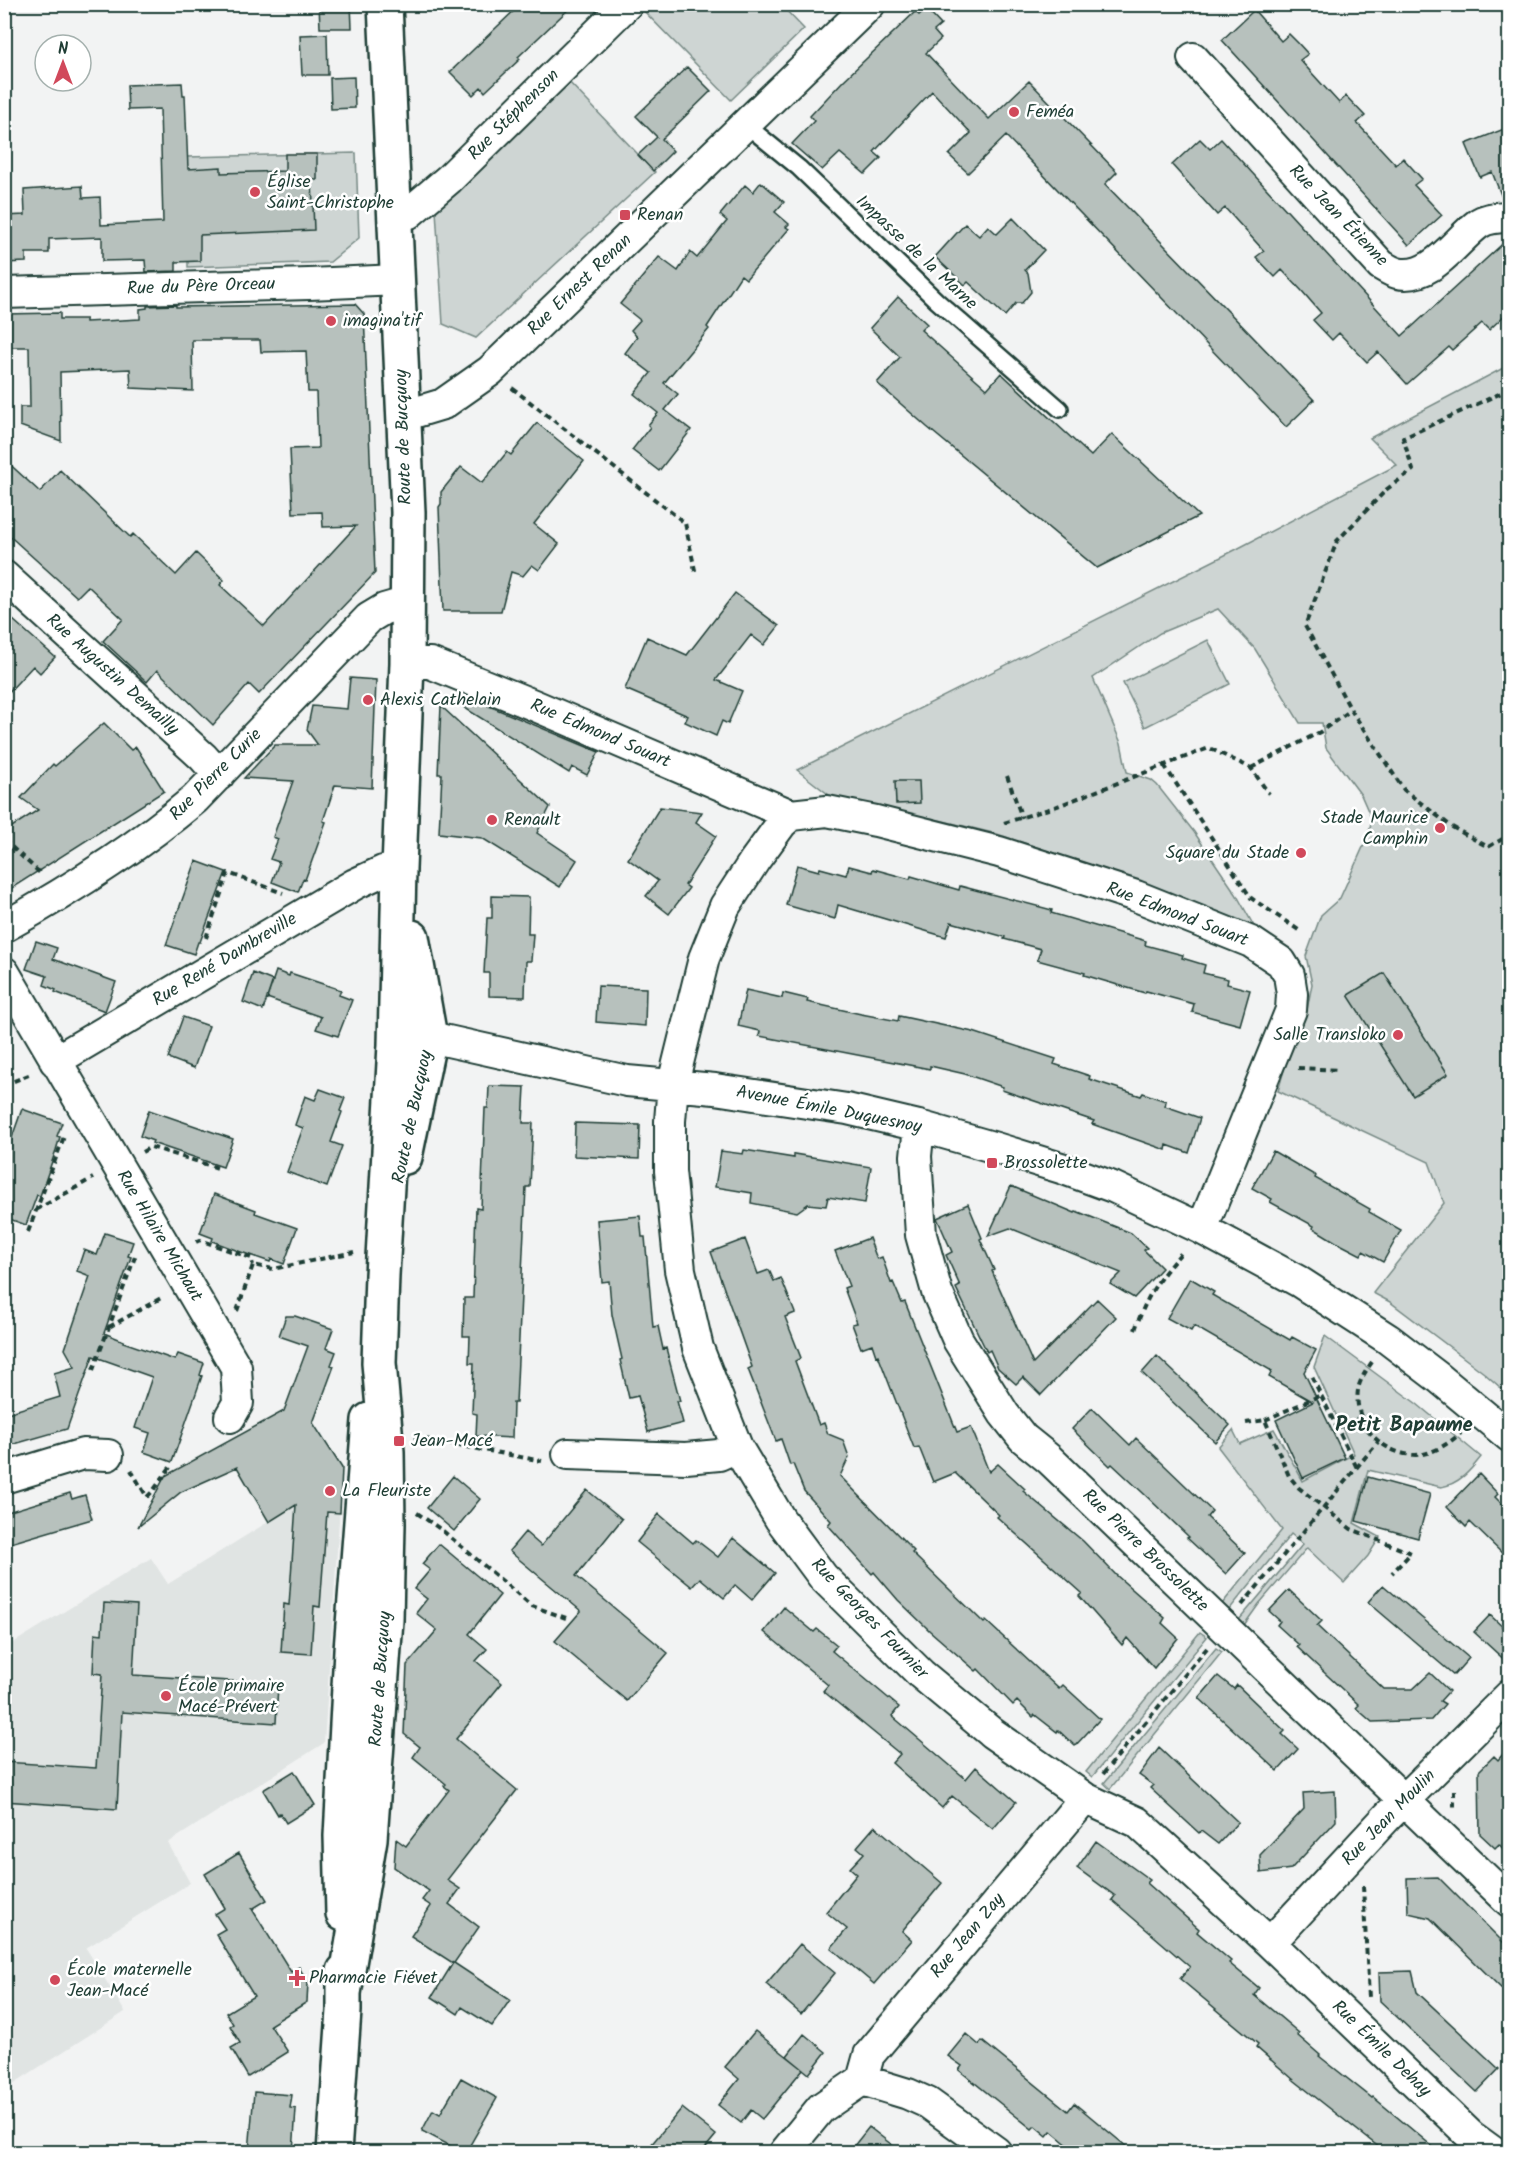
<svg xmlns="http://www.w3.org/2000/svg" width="1514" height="2157" font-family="Kalam,sans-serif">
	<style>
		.built { fill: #e0e4e3 }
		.green { fill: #ced5d3; stroke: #768984; stroke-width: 1.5 }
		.building { fill: #b7c1bd; stroke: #1f3d34; stroke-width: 1.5 }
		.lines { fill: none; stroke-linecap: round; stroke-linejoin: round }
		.service-casing { stroke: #1f3d34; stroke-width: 20 }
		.minor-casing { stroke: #1f3d34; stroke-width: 34 }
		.secondary-casing { stroke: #1f3d34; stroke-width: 38 }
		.path { stroke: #1f3d34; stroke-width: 4; stroke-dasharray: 6 4.5; stroke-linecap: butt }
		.service { stroke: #fff; stroke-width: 15 }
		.minor { stroke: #fff; stroke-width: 30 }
		.secondary { stroke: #fff; stroke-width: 33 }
		.poi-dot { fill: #d1495b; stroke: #fff; stroke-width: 2 }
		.labels { text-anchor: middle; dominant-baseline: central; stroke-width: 5; stroke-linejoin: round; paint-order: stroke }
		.poi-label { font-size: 18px; fill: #1f3d34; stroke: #fff; text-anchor: start }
		.street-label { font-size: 18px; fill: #1f3d34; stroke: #fff }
		.quarter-label { font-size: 21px; font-weight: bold; fill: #1f3d34; stroke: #fff }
	</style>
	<rect width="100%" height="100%" fill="#f2f3f3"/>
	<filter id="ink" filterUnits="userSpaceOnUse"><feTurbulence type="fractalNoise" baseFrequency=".0167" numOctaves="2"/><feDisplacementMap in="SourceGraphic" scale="12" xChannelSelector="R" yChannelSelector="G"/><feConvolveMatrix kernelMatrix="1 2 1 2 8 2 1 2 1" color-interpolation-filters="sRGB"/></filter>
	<g filter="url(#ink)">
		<!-- built -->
		<path class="built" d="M342,1476l-18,267 -156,100 22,40 -104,65 39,64 -120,77v-441l146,-90 17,26z"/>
		<!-- green -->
		<path class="green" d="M647,5h134l23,24 -73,71 -89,-91z
			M568,81l87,91 -179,166 -33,-14 -7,-114z
			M356,153l3,85 -29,24 -142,5 -1,-110z
			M1509,365v1030l-25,-22 -94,-71 -17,-9 71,-90 -15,-41 -151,-71 8,-28 21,-53 5,-26 -6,-28 15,-41 19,-17 28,-62 4,-16 -11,-25 -35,-47 -4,-25h-22l-45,-74 -37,-40 -58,24 -67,45 28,65 6,29 24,8 6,5 37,47 42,62 19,34 -137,-54 -121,-40 -66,-16 -94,-17 -40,-31 438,-220 162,-85 -27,-27z
			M1208,640l22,44 -85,43 -22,-44z
			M1325,1336l92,68 64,53c-11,14 -22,27 -40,30l-73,-17 -14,53 26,14 -12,19 -24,27 -37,-35 -48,56 -15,21 -5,-5 64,-76 -12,-10 -62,76 -7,-6 60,-74 -64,-83 15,-17 7,14 34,-15 29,52 51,-27 -40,-87z
			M1200,1632l7,5 -115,140 -6,-5z
			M1216,1648l6,4 -112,137 -6,-6z"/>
		<!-- building -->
		<path class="building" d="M319,4h32l1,24h-32z
			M521,4h53l-56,53 2,2 -35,33 -4,-5 -8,8 -23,-23z
			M926,9l15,16 -7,6 7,8 -15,14 63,66 40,-38 88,91 -12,12 209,216 -28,27 -280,-291 -38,37 -19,-18 22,-22 -39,-42 -58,61 7,6 -16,16 -25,-21 -18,17 -30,-26 22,-23 -4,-5 33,-35 72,-69 4,3z
			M1254,10l27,31 8,-7 9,9 10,11 -8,6 39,43 7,-7 19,20 -8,7 39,42 7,-7 19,21 -8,6 28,30 -33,30 -187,-205z
			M327,34l1,41h-26l-2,-40z
			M687,67l24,24 -49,48 11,12 -20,20 -15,-16 19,-18 -21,-21z
			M354,77l1,31 -24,1 -1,-31z
			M182,83l1,12h2l3,74 33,-2v6l64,-2v-17h32v26h-5l2,50 -114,5v26l-24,1v9l-30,1 -1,-12 -43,1v-24l-53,2v14h-23v9l-22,1v-47l21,-1 -1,-25 58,-4 1,12 17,-1 1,28 62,-3 -3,-113 -32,1 -1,-25z
			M1509,127v73h-6l-11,-28 -12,5 -14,-33z
			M1200,139l10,10 11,-10 181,197 107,-98v73l-20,19 -7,-7 -30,27 -3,-3 -42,37 -29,-32 -11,10 -28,-29 -7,7 -19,-20 8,-7 -19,-22 -20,-21 -7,7 -19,-20 8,-6 -39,-43 -8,7 -45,-50z
			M761,182l23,20 -9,10 14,12 -3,3 3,2 -43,50 -5,-4 -34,52 2,2 -45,54 14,11 -13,16 26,20 -32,41 -27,-21 18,-23 -2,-2 10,-12 -24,-19 17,-21 -26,-20 12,-16 -6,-7 9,-10 -20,-16 39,-47 19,14 12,-19 7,6 30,-37 -7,-6 25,-30 8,7z
			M1013,218l31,32 -19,20 3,3 3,19 -9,11h-6l-11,13 -37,-34 -3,3 -30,-28 30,-33 14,12 9,-10 9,8z
			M898,297l29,27 -6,6 66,59 14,-16 90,83 21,-22 87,82 -102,52 -170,-141 -50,-44 23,-26 -30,-29z
			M355,304l9,10 11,259 -116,121 -10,-10 -36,41 -56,-55 -10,12 -44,-41 20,-22 -35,-33 -11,11 -73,-66v-72l36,33 20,-22 70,67 3,-3 43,41 20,-22 28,27 -4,5 44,41 92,-100 -33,1 -1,-15 -29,1 -3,-64 28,-1 -2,-56h-8l-2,-41 -45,1 -1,-12h-68l1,51 -62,-3 -1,-19 -70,3 1,69 -41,-15v-19h10l-1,-60h-25v-33l56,-1v6h26v3l54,-3v-10l7,-1v-2l29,-1v2z
			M537,423l47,38 -50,63 25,20 -20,26 -7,-5 -9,11 -12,-4 -10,39h-58l-4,-104 2,-3v-12l20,-25 21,16 25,-31 4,3z
			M735,593l44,33 -15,19 -13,-10 -35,45 26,11 -14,33 -6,-3 -6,15 -31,-14 3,-6 -63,-27 22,-52 40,18z
			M4,612l51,45 -15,16 -7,-7 -29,31z
			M350,678l26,2 -4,108 -37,-3 -12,36 3,1 -21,58 -2,-1 -5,13 -26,-10 7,-20 -9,-3 8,-20 -5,-2 20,-56 -49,-3 31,-33h43l-11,-15 5,-24 35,3z
			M465,696l134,56 -12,23 -15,-8 -3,6 -109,-68z
			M441,706l109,101 -13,26 40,27 -17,27 -78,-49 -43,-5 3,-59h-4z
			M104,723l27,27 5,-3 28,44 -160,102v-61l34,-22 -17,-12 32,-34 2,2z
			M895,781h24l1,22 -24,1z
			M660,807l42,5 -6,10 20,14 -31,49 4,3 -20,26 -23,-18 12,-15 -30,-22z
			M196,861l30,11 -26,70h-2l-4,12 -28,-9z
			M797,865l22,6 1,-3 26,7 3,-9 23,6 1,-3 37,10 1,-3 48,14 1,-4 92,24 -1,3 95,28 -1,4 38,10 -1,3 23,7 -2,8 25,6 -1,5 23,6 -10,35 -48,-13 2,-8 -48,-13 -1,2 -61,-18 1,-2 -48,-13 4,-11 -37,-10 1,-2 -54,-15 -5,15 -108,-32 -3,14 -49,-14z
			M492,896l37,1 -1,37h5l-2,27h-5l-1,36 -36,-1v-23h-5l3,-55h5z
			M36,941l21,7 -4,11 63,23 -11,29 -50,-19 1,-2 -12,-5 3,-9 -21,-7z
			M276,971l13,5 1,-3 51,17 -2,5 13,5 -14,36 -22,-7 5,-12 -54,-19z
			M253,973l20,8 -10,29 -20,-8z
			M1384,973l64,101 -35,22 -65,-101z
			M598,986l48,2 -1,38 -49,-4z
			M746,990l36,8 1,-5 25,6 -1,3 54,12 37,7 1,-5 74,16 83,27 -2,5 36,12 -1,3 52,17 2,-3 11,4 12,4 -1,5 35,12 -11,35 -22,-8 -1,5 -74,-26 2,-3 -92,-31 1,-3 -38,-13 -35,-8v3l-171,-33 1,-5 -22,-5z
			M183,1017l26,9 -15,42 -26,-10z
			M489,1086l36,1 -2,36h10l-3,64h-4l-10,216h-3l-1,35 -36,-2 1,-22 -5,-1 2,-50h-5l1,-27h-7l1,-38h9l3,-90 5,1 4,-101h3z
			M320,1089l25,9 -5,13 2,1 -11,30 11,4 -15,41 -40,-15 16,-44 -8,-3 10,-29 10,4z
			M22,1109l40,14 -5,13 3,1 -4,13 -16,46 -3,-1 -11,30 -22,-8v-19l4,-9 -4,-10v-19z
			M149,1110l84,29 -10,28 -71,-24 1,-2 -13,-5z
			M575,1123l65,2 -1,34 -65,-3z
			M744,1150l50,8v-4l77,13 -6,36 -37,-6 -2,9 -18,-2 -11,8 -46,-9 1,-10 -37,-6 6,-36 22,3z
			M1273,1151l43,25 -1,2 55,31 -1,3 32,18 -18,32 -20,-11 -2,4 -25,-13 -23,-14 1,-2 -44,-24 2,-3 -20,-11z
			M1011,1186l64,27 1,-2 55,22 16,15 -3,2 18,18 -28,30 -24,-14 11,-11 -111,-45 -22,8z
			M214,1194l42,16 -1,3 42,15 -13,36 -13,-5 -1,3 -29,-10 -29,-11 1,-3 -13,-5z
			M968,1204l14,34 -2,1 14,31 -2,1 41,93 64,-65 19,18 -75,78 -18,-18 -7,7 -18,-16 -8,-18 -3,2 -31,-64 4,-2 -14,-31 6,-3 -15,-34z
			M640,1216l2,21h3l8,90 5,-1 5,23 3,-1 14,53h-3l6,22 -35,9 -10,-36 -9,2 -9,-38 2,-1 -10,-44 -3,-34 -7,1 -5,-62z
			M105,1233l28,9 -5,14 3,1 -27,76 20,8 -1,1 52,18 3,-6 26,9 -4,12 2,1 -30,86 -28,-10 6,-19 -15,-5 17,-51 -59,-21 -26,73 -63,18v-33l56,-17 -6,-24 21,-6 -10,-18 25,-73 -13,-5 7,-21 13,5z
			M869,1238l8,21 5,-2 9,26 2,-1 9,21 3,-1 52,130 14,-5 18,45 9,-8 27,25 -2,2 60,50 33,34 49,43 -3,5 16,15 -24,30 -27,-30 -5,7 -43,-49 3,-3 -85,-76 2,-2 -44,-42 -22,9 -14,-35 -5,1 -36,-93 -2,1 -4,-12 -11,4 -9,-24 5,-1 -13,-35 5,-2 -14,-35z
			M745,1239l13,35 11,-4 5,11 7,-3 14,35 -10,4 16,41 -6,3 24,64 5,-2 4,11 15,6 6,17 -9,19 74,75 -2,2 72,70 2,-2 73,68 4,-4 37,34 -25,27 -17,-16 -1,2 -22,-17 -2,2 -16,-16 -4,4 -35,-36 -2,2 -46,-40 -32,-31 -24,-28 -2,2 -44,-49 3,-4 -27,-30 -11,-27 -3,1 -9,-26 -5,2 -28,-72 4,-2 -41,-115z
			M1190,1278l24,14 -2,3 78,45 2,-3 24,13 -12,22 41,86 -42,20 -27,-58 37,-18 -44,-25 3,-6 -78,-45 -3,5 -24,-13z
			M286,1316h9l38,13 -7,19 10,4 -5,13 3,1 -21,57 29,45 -2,45 -13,-1 -7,95 -6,-1 -3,48 -30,-2 3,-48 5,1 7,-100 -27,17 -32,-55 -56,25 -43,35 27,-51 119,-65 24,-65 -29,-10z
			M1157,1356l73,69 -15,17 -73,-69z
			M1092,1408l38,37 6,-7 76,73 -5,6 38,36 -19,21 -39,-36 2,-1 -47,-45 -30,-28 -2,2 -38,-37z
			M1479,1474l19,20 -3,3 14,14v49l-39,-38 -4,5 -19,-20z
			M453,1476l27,23 -26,32 -27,-23z
			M1368,1477l62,17 -12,44 -62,-17z
			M587,1490l35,29 -46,57 92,77 -41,48 -72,-60 26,-30 -72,-60 16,-19 16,14z
			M70,1493l2,6 13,-4 7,24 -88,26v-32z
			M659,1514l34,29 3,-3 22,17 15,-19 42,35 -23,27 -17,-15 -11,13 -24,-20 -8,9 -55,-45z
			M439,1544l61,51 -31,39 18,15 -11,12 26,22 -46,56 61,51 -70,90 13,9 -11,15 30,23 -25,36 56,37 -18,26 -30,-19 -4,7 -26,-17 21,-34 -42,-27 20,-30 -9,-6 7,-9 -35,-24 2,-28 10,7 43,-56 -5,-4 2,-2 -33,-27 7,-10 -16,-13 3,-69 30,-35 -21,-17 11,-14 -13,-10 16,-19 -8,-6z
			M1383,1585l86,73 -15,17 -86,-73z
			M1289,1590l33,31 -5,5 67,63h29l17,-16 19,18 -9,10 5,3 -14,16 -59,2 -16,-14 3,-3 -62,-58 2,-2 -22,-20 3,-4 -11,-10z
			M104,1603l33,2 -4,70 145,9 -2,39 -154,-11 -5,97 -113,-8v-39l92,6 6,-94 -9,-1 2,-40 7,1z
			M784,1607l30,25 3,-3 20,16 -5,6 67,56 -7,9 74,63 10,-12 40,35 -23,27 -41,-33 -10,12 -50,-45 8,-9 -77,-63 5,-6 -64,-53z
			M1490,1615l19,18v31l-35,-32z
			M1218,1676l16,13 3,-4 48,46 -3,3 16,15 -20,22 -79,-73z
			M1509,1747v109l-10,-12 -4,4 -15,-14 -1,-63 15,-15 4,4z
			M1159,1748l79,74 -20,22 -17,-13 -2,2 -49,-45 3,-3 -14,-10z
			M294,1771l21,34 -29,18 -6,-10 -2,2 -15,-25z
			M1335,1791l1,30 -45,48 -30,4 -1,-18 44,-46 -1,-16z
			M875,1826l67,57 -40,48 10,9 -38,44 -43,-36 16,-19 -21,-17 31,-38 -7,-6 14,-15 -7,-6z
			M1096,1841l54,39 -3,3 52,46 -2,3 34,29 -2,2 30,25 -5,7 45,38 -2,2 23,20 -1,1 53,42 1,-1 66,55h-54l-90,-71 -39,-34 2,-3 -78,-65 10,-12 -78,-67 3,-4 -38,-28z
			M239,1853l28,47 -15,9 39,63 8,-5 9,16 -1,19 -37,23 18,27 -40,25 -17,-29 9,-5 -10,-17 3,-2 -7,-11 28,-17 -38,-62 9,-5 -10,-15 10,-6 -20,-34z
			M1438,1877l71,71v48l-79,-78 -22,-5 -1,-35z
			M800,1944l35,29 -34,41 -35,-30z
			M1412,1971l5,21 82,77 -22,23 -97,-91 -1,-29z
			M755,2031l48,38 -41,50 -11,-9 -10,13 -23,-18 21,-26 -14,-12z
			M804,2034l22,18 -17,22 -22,-18z
			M966,2034l13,11 3,-4 86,70 6,-8 59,49h-57l-25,-21 -4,5 -12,-10 -3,3 -73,-59 3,-4 -14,-10z
			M461,2078l36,20 -31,54h-4l-40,-21 11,-21 7,4z
			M254,2092l38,3 -2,13 6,1 -3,43h-44z
			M682,2108l34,27 -14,17h-57z
			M869,2127l32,25h-52z"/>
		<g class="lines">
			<defs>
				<path id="service" d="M745,124l54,44 138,133 123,108"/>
				<path id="minor" d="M1193,58l188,207c5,3 11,7 16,8 34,8 58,-32 81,-49 8,-6 22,-7 32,-7
					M395,216l14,-3 40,-34 178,-175
					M4,293l305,-9 89,-4
					M403,416l40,-12 47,-33 380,-367
					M4,576l199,181 16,18
					M407,663h23l106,43 255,109
					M4,927c68,-38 132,-78 191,-128l174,-181 15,-9 24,-7
					M4,972l232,395 2,36 -8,14
					M407,1043l23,-6 197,44 88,8 132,20 72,17 77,22 65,20 52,19 89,42 96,52 90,58 51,39 71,59
					M55,1061l300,-177 28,-13 16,-2
					M919,1126l-3,30 5,79 16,57 21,48 46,74 19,24 26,21 461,443
					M1202,1229l89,-219 1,-16 -3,-19 -8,-13 -30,-20 -115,-46 -137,-44 -123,-31 -49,-10 -36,4 -9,8 -27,37 -30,46 -21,52 -26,105 -5,21 -3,37v50l10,99 18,78 39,99 43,72 43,58 98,97 71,59 93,65 52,24 133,121 201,193 22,16
					M568,1454l118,4 33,-3 18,-8
					M4,1478l79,-24 25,1
					M1270,1943l117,-126 123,-122
					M862,2080l7,-25 216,-257
					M785,2152l36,-44 41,-28 46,14 20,9 68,49"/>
				<path id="secondary" d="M405,1157l25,-120 -18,-100
					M343,1914l-2,-78 10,-186 18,-230
					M344,1993l26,-154 16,-219 2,-96 -1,-72 -8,-89 3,-88 13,-230 4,-176 8,-206 1,-151 -23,-508
					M334,2152l10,-141v-40"/>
			</defs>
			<!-- service casing -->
			<use href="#service" class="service-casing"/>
			<!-- minor casing -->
			<use href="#minor" class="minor-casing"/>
			<!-- secondary casing -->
			<use href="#secondary" class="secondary-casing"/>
			<!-- path -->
			<path class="path" d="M512,388l173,135 11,52
				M1510,389l-107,49 10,32 -26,19 -50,52 -32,85 46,84 53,80 48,37 36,20 22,-12
				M1164,765l87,133 49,33
				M1251,768l69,-36 31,-22
				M1007,776l15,42
				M1004,823l51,-16 154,-59 42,20 18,26
				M4,840l36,33
				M206,938l22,-65 55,20
				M1298,1068l41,2
				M4,1085l27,-11
				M142,1152l9,-5 70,22
				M36,1210l57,-32
				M28,1232l37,-98
				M196,1242l4,-2 51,18 2,7
				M237,1311l16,-46 20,4 81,-17
				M109,1327l54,-30
				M1135,1330c12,-35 23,-51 47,-78
				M1372,1362c-5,7 -13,19 -14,28 -5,34 24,65 58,65 17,-1 32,-11 45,-22
				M93,1370l43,-116
				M1312,1377l45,91
				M1265,1420l56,-25
				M1246,1423l19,-3 24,56 10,12 52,41 60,24 -19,20
				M1337,1428l24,-11
				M414,1437l128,24
				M131,1470l16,27 6,-6 18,-25
				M417,1513l26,18 89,75 34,12
				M1242,1605l136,-163
				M1103,1774l104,-126
				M1454,1790v17
				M1363,1886l6,112"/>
			<!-- service -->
			<use href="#service" class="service"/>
			<!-- minor -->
			<use href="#minor" class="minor"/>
			<!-- secondary -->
			<use href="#secondary" class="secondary"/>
		</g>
	</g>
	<!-- markers -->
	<g class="poi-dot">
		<circle cx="1014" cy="112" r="6"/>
		<circle cx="255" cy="192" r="6"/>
		<rect x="619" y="209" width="12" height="12" rx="3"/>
		<circle cx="331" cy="321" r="6"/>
		<circle cx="368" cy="700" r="6"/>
		<circle cx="492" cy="820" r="6"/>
		<circle cx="1440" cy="828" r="6"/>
		<circle cx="1301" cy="853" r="6"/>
		<circle cx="1398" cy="1035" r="6"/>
		<rect x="986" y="1157" width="12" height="12" rx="3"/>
		<rect x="393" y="1435" width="12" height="12" rx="3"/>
		<circle cx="330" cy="1491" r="6"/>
		<circle cx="166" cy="1696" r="6"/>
		<path d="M294 1969h6v6h6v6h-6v6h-6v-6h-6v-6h6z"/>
		<circle cx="55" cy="1980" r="6"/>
	</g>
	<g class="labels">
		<!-- poi labels -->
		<g class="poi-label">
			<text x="1026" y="112">Feméa</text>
			<text x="267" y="182">Église<tspan x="267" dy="21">Saint-Christophe</tspan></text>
			<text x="637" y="215">Renan</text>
			<text x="343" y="321">imagina'tif</text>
			<text x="380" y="700">Alexis Cathelain</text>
			<text x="1428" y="818" text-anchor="end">Stade Maurice<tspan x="1428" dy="21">Camphin</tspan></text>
			<text x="504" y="820">Renault</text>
			<text x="1289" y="853" text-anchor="end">Square du Stade</text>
			<text x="1386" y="1035" text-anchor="end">Salle Transloko</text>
			<text x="1004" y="1163">Brossolette</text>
			<text x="411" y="1441">Jean-Macé</text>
			<text x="342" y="1491">La Fleuriste</text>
			<text x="178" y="1686">École primaire<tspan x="178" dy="21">Macé-Prévert</tspan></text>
			<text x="67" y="1970">École maternelle<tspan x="67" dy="21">Jean-Macé</tspan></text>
			<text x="309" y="1978">Pharmacie Fiévet</text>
		</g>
		<!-- street labels -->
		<g class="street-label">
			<text transform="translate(514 115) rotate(-45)">Rue Stéphenson</text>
			<text transform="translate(1338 216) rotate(46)">Rue Jean Étienne</text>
			<text transform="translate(916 253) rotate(43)">Impasse de la Marne</text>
			<text transform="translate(580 285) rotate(-44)">Rue Ernest Renan</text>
			<text transform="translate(201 287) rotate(-2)">Rue du Père Orceau</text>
			<text transform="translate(404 437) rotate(-92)">Route de Bucquoy</text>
			<text transform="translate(112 675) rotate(42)">Rue Augustin Demailly</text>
			<text transform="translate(600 734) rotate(23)">Rue Edmond Souart</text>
			<text transform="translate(216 775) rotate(-45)">Rue Pierre Curie</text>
			<text transform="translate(1177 915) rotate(21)">Rue Edmond Souart</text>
			<text transform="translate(225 960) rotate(-31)">Rue René Dambreville</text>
			<text transform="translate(829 1110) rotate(11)">Avenue Émile Duquesnoy</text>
			<text transform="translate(413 1117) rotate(-78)">Route de Bucquoy</text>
			<text transform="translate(159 1236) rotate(59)">Rue Hilaire Michaut</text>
			<text transform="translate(1145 1551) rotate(44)">Rue Pierre Brossolette</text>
			<text transform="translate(869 1619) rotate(46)">Rue Georges Fournier</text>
			<text transform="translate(381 1679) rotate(-86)">Route de Bucquoy</text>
			<text transform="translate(1389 1818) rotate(-46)">Rue Jean Moulin</text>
			<text transform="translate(968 1936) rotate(-50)">Rue Jean Zay</text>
			<text transform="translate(1381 2049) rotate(44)">Rue Émile Dehay</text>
		</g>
		<!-- quarter labels -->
		<g class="quarter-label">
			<text x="1404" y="1425">Petit Bapaume</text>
		</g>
	</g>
	<!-- margin -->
	<rect width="1514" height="2157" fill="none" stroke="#fff" stroke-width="24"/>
	<rect x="12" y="12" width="1490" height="2133" fill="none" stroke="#1f3d34" stroke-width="2" filter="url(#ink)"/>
	<!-- north arrow -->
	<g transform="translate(63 63)"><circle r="28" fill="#ffffff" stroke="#a5b1ae" stroke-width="1.5"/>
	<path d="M0-4.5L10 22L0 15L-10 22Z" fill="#d1495b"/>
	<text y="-9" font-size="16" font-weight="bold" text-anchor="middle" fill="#1f3d34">N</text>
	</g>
</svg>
